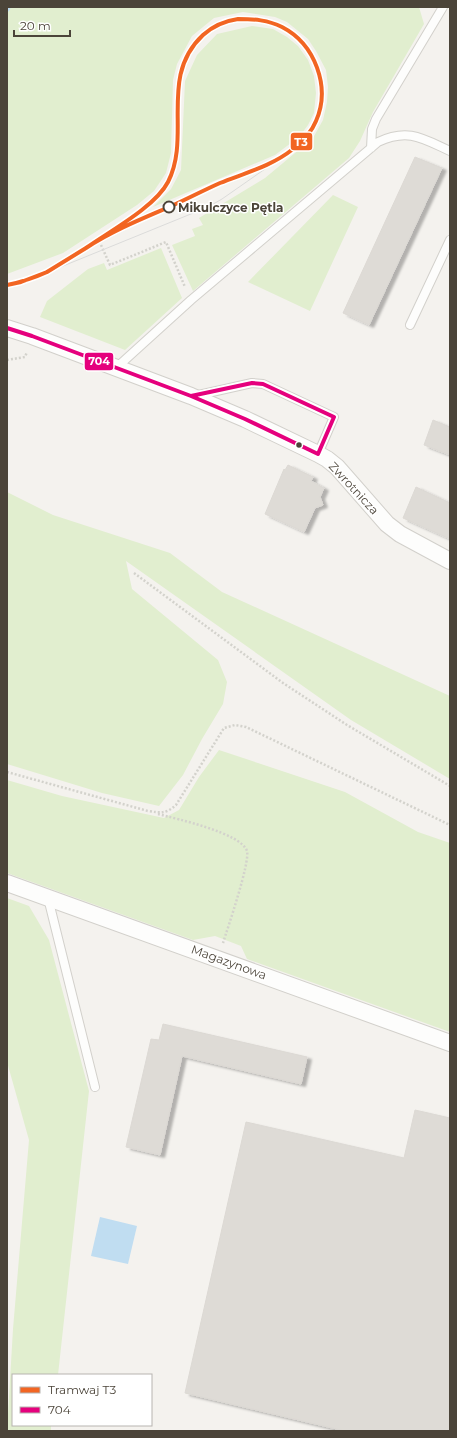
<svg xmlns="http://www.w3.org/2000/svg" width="457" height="1438" font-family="Montserrat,sans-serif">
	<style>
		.green { fill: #e1eecf }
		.water { fill: #c0ddf1 }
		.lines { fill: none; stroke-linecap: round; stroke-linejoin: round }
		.stream { stroke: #c0ddf1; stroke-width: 5.5 }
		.building { fill: #dedbd6; stroke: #dcd9d4; filter: url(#shadow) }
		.lane-casing { stroke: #d2d0cb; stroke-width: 10 }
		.street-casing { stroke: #d2d0cb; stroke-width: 18 }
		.path { stroke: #d3d2cc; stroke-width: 2.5; stroke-dasharray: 2 2; stroke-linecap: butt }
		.lane { stroke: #fdfdfc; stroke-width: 8 }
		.street { stroke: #fdfdfc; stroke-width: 16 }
		.tram { stroke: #dbdbda; stroke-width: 1 }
		.bus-1-casing { stroke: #fff; stroke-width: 7 }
		.bus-1 { stroke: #e5007d; stroke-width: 4 }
		.tram-1-casing { stroke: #fff; stroke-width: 7 }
		.tram-1 { stroke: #f26522; stroke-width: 4 }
		.stop-dot { fill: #fff; stroke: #4b4439; stroke-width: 2 }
		.bus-dot { fill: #4b4439; stroke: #fff; stroke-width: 1.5 }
		.labels { text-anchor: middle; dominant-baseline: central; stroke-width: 3; stroke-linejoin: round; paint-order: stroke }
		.stop-label { font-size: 12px; font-weight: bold; fill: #4b4439; stroke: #fff; text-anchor: start }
		.street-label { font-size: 12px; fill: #4b4439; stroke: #fff }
		.line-badge { stroke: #fff; stroke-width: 1.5 }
		.badge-label { font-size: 11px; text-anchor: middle; font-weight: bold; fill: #fff }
	</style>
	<defs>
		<filter id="shadow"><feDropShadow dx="4.5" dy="2.5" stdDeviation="1" flood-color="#0004"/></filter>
	</defs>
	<rect width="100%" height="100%" fill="#f4f2ee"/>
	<!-- green -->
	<path class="green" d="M7,7h412l5,17 -51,88 -13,29 -11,17 -156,133 -21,-46 23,-9 -3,-7 11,-4 -4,-7 66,-40 48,-40 10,-18 4,-18 1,-15 -2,-17 -10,-19 -8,-12 -21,-17 -12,-5 -32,-5 -29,6 -22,18 -15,28 -4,16 -2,73 -5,20 -12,18 -17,14 -74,48 -56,21z
		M252,26l21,3 14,8 11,9 10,14 6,16 2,17 -2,20 -6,12 -9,12 -24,18 -122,52 18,-18 10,-19 4,-89 12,-26 20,-21z
		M333,195l25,12 -48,104 -62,-29z
		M161,248l21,50 -57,52 -85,-33 7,-16 41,-32 16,-6 3,7z
		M7,492l46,23 117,38 52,39 228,104v83l-99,-59 -225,-159 6,28 86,71 9,22 -4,22 -21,35 -19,36 -24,31 -57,-13 -95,-29z
		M219,750l126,42 73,40 32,11v189l-203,-73 -6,-13 -26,-10 -22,4 -186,-67v-93l55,16 102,22 15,-8 20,-33z
		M7,898l22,8 20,34 40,151 -31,284h-45v50h38v6h-44l6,-102 16,-189 -22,-78z"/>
	<!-- water -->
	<path class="water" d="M100,1217l37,9 -9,38 -37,-8z"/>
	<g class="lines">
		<!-- stream -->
		<path class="stream" d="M7,9l1,-2"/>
	</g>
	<!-- building -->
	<path class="building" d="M415,157l27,11 -73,157 -26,-12z
		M433,420l17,7v28l-26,-10z
		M288,465l25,12 -2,4 13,7 -4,9 3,8 -8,3 -11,24 -39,-18 19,-45 1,1z
		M416,487l34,16v36l-47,-21z
		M163,1024l144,33 -6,27 -119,-28 -22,99 -34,-8 25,-108 8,1z
		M415,1110l35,8v313h-105l-160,-38 61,-271 158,36z"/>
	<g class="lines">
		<defs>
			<path id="lane" d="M371,148l1,-19 4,-10 67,-112
				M410,325l40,-85
				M116,368l75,-68 187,-158c30,-14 44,-4 72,9
				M194,396l58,-13 11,1 71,33 -16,37
				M48,898l47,189"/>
			<path id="street" d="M7,328l25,8 159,60 54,23 73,35 9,5 10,8 50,57 13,10 50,27
				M7,883l443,160"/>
		</defs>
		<!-- lane casing -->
		<use href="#lane" class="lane-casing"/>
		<!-- street casing -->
		<use href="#street" class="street-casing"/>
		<!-- path -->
		<path class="path" d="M101,245l9,20 56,-23 19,45
			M7,360l18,-3 2,-5
			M134,573l149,110 64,42 103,61
			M7,772l141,39c13,2 18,3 28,-6l48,-77 11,-3 11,2 204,98
			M158,814c19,5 83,19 89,37 3,12 -19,76 -24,92"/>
		<!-- lane -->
		<use href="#lane" class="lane"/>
		<!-- street -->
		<use href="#street" class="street"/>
		<!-- tram -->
		<path class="tram" d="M36,277l172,-70 14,-8 63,-44"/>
		<defs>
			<path id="bus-1" d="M7,328l25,8 159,60
				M252,383l11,1 71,33 -16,37 -73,-35 -54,-23z"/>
		</defs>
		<!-- bus-1 casing -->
		<use href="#bus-1" class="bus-1-casing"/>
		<!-- bus-1 -->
		<use href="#bus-1" class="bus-1"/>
		<defs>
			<path id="tram-1" d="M238,19c16,0 30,1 44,8 33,17 49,60 34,94 -4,10 -14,21 -23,28 -21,17 -48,24 -73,34 -18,8 -35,17 -53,25 -28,12 -55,23 -81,40 24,-17 69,-41 82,-66 24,-47 -10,-105 35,-147 10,-9 21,-14 35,-16z
				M47,272c-13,6 -26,10 -40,13l14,-3z
				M47,272l39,-24
				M47,272l39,-24"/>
		</defs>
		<!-- tram-1 casing -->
		<use href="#tram-1" class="tram-1-casing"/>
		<!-- tram-1 -->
		<use href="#tram-1" class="tram-1"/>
	</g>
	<!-- markers -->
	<circle class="stop-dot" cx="169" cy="207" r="5.5"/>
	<circle class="bus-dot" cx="299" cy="445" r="3.5"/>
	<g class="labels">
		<!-- stop labels -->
		<g class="stop-label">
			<text x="178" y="207">Mikulczyce Pętla</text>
		</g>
		<!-- street labels -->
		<g class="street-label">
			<text transform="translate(354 488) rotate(47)">Zwrotnicza</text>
			<text transform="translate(229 962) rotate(20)">Magazynowa</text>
		</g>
	</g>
	<g class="line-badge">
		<rect x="290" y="132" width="23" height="19" rx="4" fill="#f26522"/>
		<rect x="84" y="352" width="30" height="19" rx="4" fill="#e5007d"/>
	</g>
	<g class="badge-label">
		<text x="301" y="146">T3</text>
		<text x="99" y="365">704</text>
	</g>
	<!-- border -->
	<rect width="457" height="1438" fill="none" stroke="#4b4439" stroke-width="16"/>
	<!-- legend -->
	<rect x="12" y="1374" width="140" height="52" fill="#ffffff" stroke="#b7b4b0"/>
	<rect x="20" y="1387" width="20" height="6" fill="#f26522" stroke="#b7b4b0"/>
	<text x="48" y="1394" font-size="12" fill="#4b4439">Tramwaj T3</text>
	<rect x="20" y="1407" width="20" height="6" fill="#e5007d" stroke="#b7b4b0"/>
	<text x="48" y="1414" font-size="12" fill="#4b4439">704</text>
	<!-- scale -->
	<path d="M14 30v6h56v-6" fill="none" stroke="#4b4439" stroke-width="2"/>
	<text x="20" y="30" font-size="12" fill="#4b4439" stroke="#ffffff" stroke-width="3" paint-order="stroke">20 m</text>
</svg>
